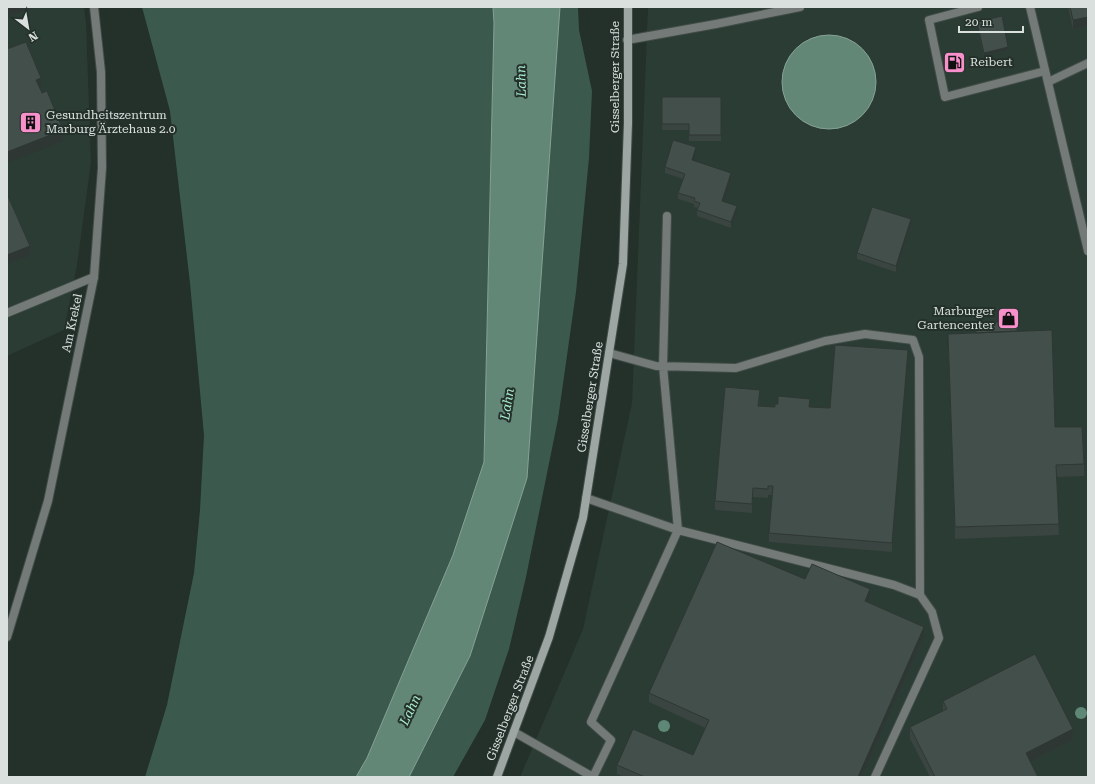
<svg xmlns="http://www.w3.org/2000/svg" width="1095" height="784" font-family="'Roboto Serif',serif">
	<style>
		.built { fill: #2a3c34 }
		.green { fill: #3b5a4d }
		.water { fill: #628777; stroke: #86a296 }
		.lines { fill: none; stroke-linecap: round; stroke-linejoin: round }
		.lane-casing { stroke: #414c47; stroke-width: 10 }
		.street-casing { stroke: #414c47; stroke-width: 10 }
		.secondary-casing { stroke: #414c47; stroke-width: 10 }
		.lane { stroke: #747a77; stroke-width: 8 }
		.street { stroke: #747a77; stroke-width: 8 }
		.secondary { stroke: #9da6a2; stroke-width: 8 }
		.tree { fill: #5e8875 }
		.wall { fill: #3a4440 }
		.shaded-wall { fill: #2f3734 }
		.building { fill: #434f4a; stroke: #2f3734 }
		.labels { text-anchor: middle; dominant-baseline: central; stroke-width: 4; stroke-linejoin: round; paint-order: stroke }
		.poi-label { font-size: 12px; fill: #d9e0dd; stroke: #24302a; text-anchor: start }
		.street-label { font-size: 12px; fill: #d9e0dd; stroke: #24302a }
		.water-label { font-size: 13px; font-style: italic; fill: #abeed1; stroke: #24302a }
	</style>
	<rect width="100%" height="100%" fill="#24302a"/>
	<!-- built -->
	<path class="built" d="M7,7h77l2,15 5,141 -14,102 -13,65 -57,26z
		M648,7h440v770h-568l63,-148 49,-226z"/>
	<!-- green -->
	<path class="green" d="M142,7h351l1,16 -10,439 -31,93 -86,203 -11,19h-211l22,-72 27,-132 6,-63 4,-75 -14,-152 -20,-172z
		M560,7h18l1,23 13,61 -3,67 -13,134 -18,127 -32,158 -17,72 -24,71 -32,57h-44l61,-121z"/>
	<!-- water -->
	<path class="water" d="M493,7h67l-33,471 -57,178 -61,121h-53l11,-19 86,-203 31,-93 10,-439z
		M782 82a47 47 0 1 1 94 0a47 47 0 1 1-94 0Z"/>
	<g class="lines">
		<defs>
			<path id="lane" d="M978,7l-49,13 16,77 100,-26
				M627,40l89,-16 84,-17
				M1048,82l40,-19
				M7,313l87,-36
				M609,353l47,13 80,2 89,-27 40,-7 48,6 6,17 1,238
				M586,498l92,32 216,55 26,10 12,17 7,26 -64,139
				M514,732l79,45
				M593,777l18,-37 -20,-18 87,-192 -15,-164 4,-150"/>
			<path id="street" d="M1030,7l58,244
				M7,637l41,-136 46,-224 8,-109 -1,-96 -7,-65"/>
			<path id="secondary" d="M497,777l52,-140 34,-119 40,-254 5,-141v-116"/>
		</defs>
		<!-- lane casing -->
		<use href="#lane" class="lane-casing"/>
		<!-- street casing -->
		<use href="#street" class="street-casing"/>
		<!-- secondary casing -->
		<use href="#secondary" class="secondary-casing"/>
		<!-- lane -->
		<use href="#lane" class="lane"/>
		<!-- street -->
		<use href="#street" class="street"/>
		<!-- secondary -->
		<use href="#secondary" class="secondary"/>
	</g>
	<!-- trees -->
	<g class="tree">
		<circle cx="1081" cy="713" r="6"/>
		<circle cx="664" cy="726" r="6"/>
	</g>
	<!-- wall -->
	<path class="wall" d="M1068,7h20v19l-15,3z
		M977,22l31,28 -24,6 -7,-31z
		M662,97h59v44h-32v-11h-27z
		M696,153l-3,8 38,18 -8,23 14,10 -6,16 -34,-12v-6l1,-2 -4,-1v-3l-16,-5v-6l5,-14 -18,-6v-6z
		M911,225l-15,47 -39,-13v-6z
		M1017,331l38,96 29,37v12l-27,1 2,58 -104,4 -7,-205z
		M908,359l-16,193 -123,-10v-9l3,-38h-4v3l-15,-1 -1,16 -37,-3v-9l45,-102 -1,7 16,1h35l20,1z
		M805,579l65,19 -2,4 56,34 -62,141h-237l-8,-3v-9l76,-10 12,-27 -56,-26v-9z
		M943,701l130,39 -43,22 8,15h-108l-20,-38v-12l33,-16z"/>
	<!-- shaded-wall -->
	<path class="shaded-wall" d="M10,7h27l-30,10v-9z
		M1088,17v9l-15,3v-9z
		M7,19h1v8l-1,1z
		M1008,47v3l-24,6v-3z
		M41,78v11l-5,3v-12z
		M63,130v11l-56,22v-11z
		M696,147v6l-4,13v-6z
		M731,173v6l-9,28v-6z
		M737,206v6l-6,16v-6z
		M911,219v6l-15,47v-6z
		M30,246v9l-23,9v-9z
		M908,350v9l-16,193v-9z
		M753,488v9l-1,16v-9z
		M870,589v9l-5,12v-9z
		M924,627v9l-62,141h-4z
		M1073,729v11l-47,24v-11z"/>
	<!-- building -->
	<path class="building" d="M1070,7h18v10l-15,3z
		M1002,16l6,31 -24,6 -7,-31z
		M26,42l15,36 -5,2 6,13 5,-2 16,39 -56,22v-103z
		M662,97h59v38h-32v-11h-27z
		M673,140l23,7 -4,13 39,13 -9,28 15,5 -6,16 -34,-12 3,-7 -6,-2 1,-3 -17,-5 7,-19 -20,-7z
		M7,194l23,52 -23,9z
		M872,207l39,12 -15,47 -39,-13z
		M1017,321v10l-41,2 -1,-10z
		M1052,330l3,97h27l2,37 -28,1 3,59 -104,3 -7,-193z
		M835,345l73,5 -16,193 -123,-10 4,-47h-5v3l-15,-1 -1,16 -37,-3 10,-114 35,3 -2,16 17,1v-3h3v-8l32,3 -1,8 21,1z
		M717,542l88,37 7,-15 58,25 -5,12 59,26 -66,150h-213l-28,-12 16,-36 60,26 16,-35 -60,-27z
		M1035,654l38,75 -47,24 12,24h-103l-25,-50 37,-18 -4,-8z"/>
	<!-- icons -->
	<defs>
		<symbol id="fuel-square" viewBox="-11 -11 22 22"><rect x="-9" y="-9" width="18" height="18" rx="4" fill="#f890cb" stroke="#24302a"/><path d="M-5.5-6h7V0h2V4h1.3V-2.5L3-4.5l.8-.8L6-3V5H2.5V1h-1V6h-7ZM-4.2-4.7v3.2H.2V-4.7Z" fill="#111"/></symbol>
		<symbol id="building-square" viewBox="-11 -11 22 22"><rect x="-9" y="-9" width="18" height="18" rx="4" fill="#f890cb" stroke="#24302a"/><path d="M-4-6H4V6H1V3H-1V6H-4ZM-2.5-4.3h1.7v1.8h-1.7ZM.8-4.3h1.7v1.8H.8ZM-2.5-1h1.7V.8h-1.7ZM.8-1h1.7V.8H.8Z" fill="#111"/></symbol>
		<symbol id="shop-square" viewBox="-11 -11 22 22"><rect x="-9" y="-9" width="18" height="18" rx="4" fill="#f890cb" stroke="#24302a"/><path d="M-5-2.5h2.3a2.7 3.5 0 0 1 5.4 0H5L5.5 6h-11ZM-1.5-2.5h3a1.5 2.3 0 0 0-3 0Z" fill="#111"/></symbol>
	</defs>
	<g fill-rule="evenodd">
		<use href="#fuel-square" x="942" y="50" width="25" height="25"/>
		<use href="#building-square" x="18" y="110" width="25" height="25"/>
		<use href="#shop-square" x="996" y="306" width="25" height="25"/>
	</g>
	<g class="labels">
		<!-- poi labels -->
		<g class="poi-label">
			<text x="970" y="62">Reibert</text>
			<text x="46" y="115">Gesundheitszentrum<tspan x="46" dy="14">Marburg Ärztehaus 2.0</tspan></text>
			<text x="994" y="311" text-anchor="end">Marburger<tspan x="994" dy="14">Gartencenter</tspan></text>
		</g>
		<!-- street labels -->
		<g class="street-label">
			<text transform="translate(615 77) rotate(-90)">Gisselberger Straße</text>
			<text transform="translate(72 323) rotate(-78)">Am Krekel</text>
			<text transform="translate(590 397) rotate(-81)">Gisselberger Straße</text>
			<text transform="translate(510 708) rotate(-69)">Gisselberger Straße</text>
		</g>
		<!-- water labels -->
		<g class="water-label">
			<text transform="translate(521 81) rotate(-91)">Lahn</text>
			<text transform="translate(507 404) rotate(-81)">Lahn</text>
			<text transform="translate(410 710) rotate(-65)">Lahn</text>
		</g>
	</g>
	<!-- border -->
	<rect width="1095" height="784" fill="none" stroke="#d9e0dd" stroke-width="16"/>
	<!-- north arrow -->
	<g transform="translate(28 28) rotate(149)" stroke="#24302a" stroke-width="3" paint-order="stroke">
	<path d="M0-3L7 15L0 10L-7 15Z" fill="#d9e0dd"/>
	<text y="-6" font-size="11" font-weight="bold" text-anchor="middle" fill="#d9e0dd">N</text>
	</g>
	<!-- scale -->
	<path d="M959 26v6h64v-6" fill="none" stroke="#d9e0dd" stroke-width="2"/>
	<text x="965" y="26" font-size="12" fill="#d9e0dd" stroke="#24302a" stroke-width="3" paint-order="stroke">20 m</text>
</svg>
